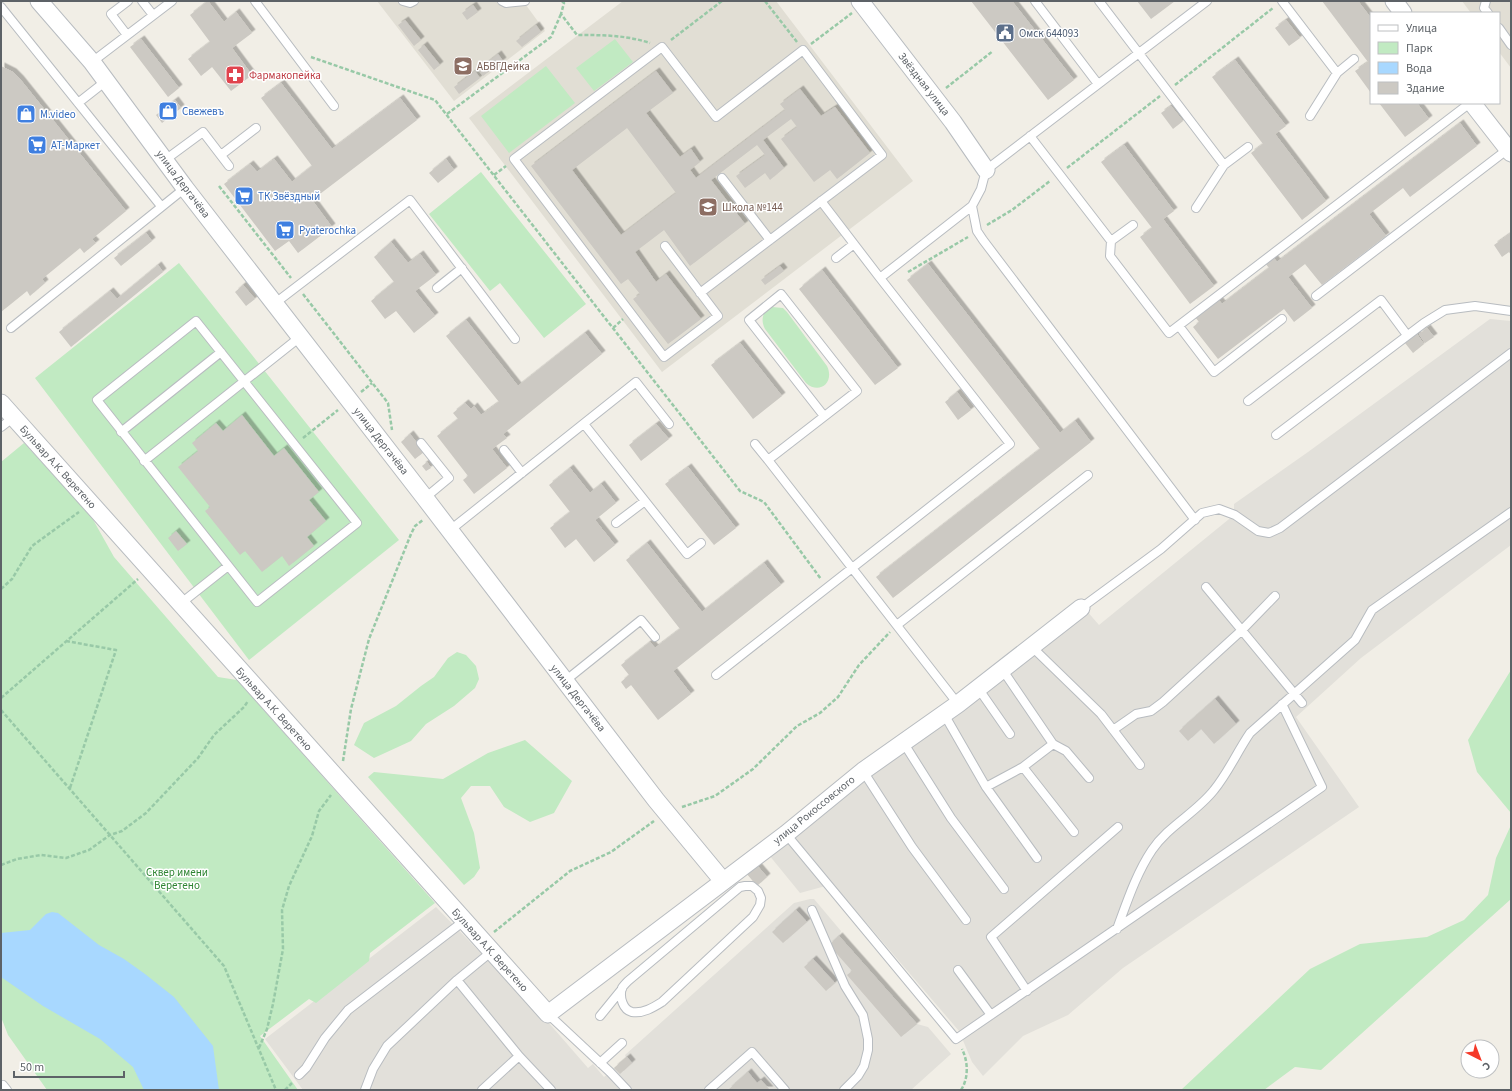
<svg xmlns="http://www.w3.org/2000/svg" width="1512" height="1091" font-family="'Source Sans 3',sans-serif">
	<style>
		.industrial { fill: #e2e0da }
		.education { fill: #e1ded4 }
		.green { fill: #c1eac2 }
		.water { fill: #a8d8ff }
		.building { fill: #ccc9c3; fill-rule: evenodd; filter: url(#shadow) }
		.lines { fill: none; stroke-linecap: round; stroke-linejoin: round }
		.lane-casing { stroke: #b8bcc0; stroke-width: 10 }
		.street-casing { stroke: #b8bcc0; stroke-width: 19 }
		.path { stroke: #98c9a7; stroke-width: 2.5; stroke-dasharray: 4 2; stroke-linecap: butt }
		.lane { stroke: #fff; stroke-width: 8 }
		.street { stroke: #fff; stroke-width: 17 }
		.labels { text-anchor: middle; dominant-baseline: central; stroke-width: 3; stroke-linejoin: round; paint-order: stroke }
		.service-label { font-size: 11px; fill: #4e5e75; stroke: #fff; text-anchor: start }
		.education-label { font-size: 11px; fill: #785e54; stroke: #fff; text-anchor: start }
		.health-label { font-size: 11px; fill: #be3a42; stroke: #fff; text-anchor: start }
		.street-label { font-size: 11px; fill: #5d6267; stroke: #fff }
		.shop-label { font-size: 11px; fill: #366cbe; stroke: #fff; text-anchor: start }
		.park-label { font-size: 11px; fill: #2f8533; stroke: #fff }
	</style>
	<defs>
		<filter id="shadow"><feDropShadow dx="3.5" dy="-3.5" stdDeviation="0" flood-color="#0004"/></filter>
	</defs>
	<rect width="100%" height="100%" fill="#f1eee6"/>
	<!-- industrial -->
	<path class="industrial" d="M1490,319l21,2v224l-150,113 -65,59 63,90 -236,161 -55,47 -45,21 -40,40 -11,-14 -13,-31 -126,-147 -33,9 -31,-38 107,-86 210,-159 13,15 135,-110v-11l74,-52z
		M810,899h4l27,32 -2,5 78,88 11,3 23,27 -40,36h-608l-38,-51 171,-132 112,115 40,46 5,-4 11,13 22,-20 -1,-2 169,-152z"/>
	<!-- education -->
	<path class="education" d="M377,1h146l22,30 -91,70z
		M623,1h153l137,180 -251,191 -193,-254z
		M1462,1h49v67l-12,-16v-39h-28z"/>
	<!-- green -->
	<path class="green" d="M615,39l18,23 -39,29 -18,-23z
		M546,66l29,37 -66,50 -28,-37z
		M481,172l105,132 -42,34 -44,-55 -10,8 -61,-77z
		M179,263l220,277 -150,120 -214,-282z
		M772,307l11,1 4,4 40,54c8,17 -8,29 -21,17l-41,-54c-5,-10 -2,-18 7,-22z
		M24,443l67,73 23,41 104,120 19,3 198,223 -65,50 -1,8 -53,42 -7,-4 -49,37 38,54h-251l-39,-55 -7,-18v-555z
		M457,652l9,3 10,11 3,13 -4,9 -21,18 -28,18 -15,17 -37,17 -20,-13 10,-22 32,-17 25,-20 13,-9 14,-19z
		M1511,670v143l-34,-41 -9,-32z
		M525,740l47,41 -18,32 -24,9 -26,-15 -14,-21h-19l-10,12 13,35 6,35 -6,9 -10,8 -96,-108 6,-5 69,7 45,-26z
		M1511,825v74l-190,171 -26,-3 -31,23h-83l129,-121 50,-25 67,-7 37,-17 24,-25 8,-37z"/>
	<!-- water -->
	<path class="water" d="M52,912l6,1 41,32 25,14 21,15 29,23 39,49 6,44h-75l-11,-23 -33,-28 -57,-33 -42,-29v-44l29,-3 16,-16z"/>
	<!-- building -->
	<path class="building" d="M208,1l16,21 12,-10 16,21 -20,15 20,27 -21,16 -19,-24 -11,9 -13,-17 22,-17 -20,-27z
		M971,1h41l62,79 -26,20z
		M1137,1h38l-24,18z
		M1322,1h36l13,17v75l-16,-22 13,-9z
		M473,5l5,7 -11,8 -5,-7z
		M405,20l16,20 -7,6 -16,-21z
		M1286,20l14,18 -11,8 -14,-18z
		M536,25l5,7 -19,15 -6,-6z
		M141,39l38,49 -11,9 -38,-50z
		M424,45l16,20 -6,5 -16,-20z
		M498,54l5,7 -20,15 -5,-6z
		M1235,60l51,66 -11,8 51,67 -24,19 -51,-67 12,-9 -51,-67z
		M1,66l12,6 7,7 106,132 -34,28 4,4 -12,10 -4,-5 -38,31 3,4 -15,13 -3,-5 -26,21z
		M475,71l5,7 -21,16 -5,-7z
		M656,71l17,22 -27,20 34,44 11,-8 9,13 -10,8 6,8 89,-68 -5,-6 20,-15 21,27 14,-9 35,46 -33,26 -7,-9 -16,12 -33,-43 16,-12 -6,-8 -28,21 21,28 -14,12 -5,-7 -20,15 -9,-12 29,-21 -8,-10 -46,35 34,44 -55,42 -26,-36 -29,22 21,30 10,-8 35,45 -33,25 -35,-45 7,-5 -12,-15 -7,5 -90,-118zM627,128l49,65 -55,42 -49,-65z
		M281,83l51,66 68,-51 17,22 -105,80 20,27 -34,26 -9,-12 -14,10 -51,-67 26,-20 7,8 17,-13 18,23 20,-16 -51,-68z
		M175,100l6,8 -19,15 -6,-8z
		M1379,103h38l12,16 -24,18z
		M1171,106l12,15 -10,8 -12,-16z
		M1460,123l17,23 -67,51 -7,-9 -34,26 17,22 -64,49 -17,-21 -17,13 24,31 -18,14 -10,-13 -66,50 -25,-32 6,-5 -4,-5 23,-18 4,5 47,-36 -4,-5 8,-6 4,5z
		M1124,145l50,66 -11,8 51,67 -24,18 -50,-67 12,-9 -51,-66z
		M446,159l8,11 -16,13 -9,-10z
		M146,233l6,8 -31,25 -7,-8z
		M1511,233v22l-2,-3 -7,5 -8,-12z
		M391,242l17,21 12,-9 16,21 -21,16 20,25 -21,17 -18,-22 -11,8 -14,-18 23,-19 -20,-25z
		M928,264l132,169 15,-12 16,21 -198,156 -17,-21 164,-128 -133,-169z
		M158,265l5,7 -92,75 -12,-15 51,-41 7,8z
		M780,266l4,5 -19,14 -4,-5z
		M822,270l76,98 -23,17 -76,-96z
		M243,285l12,14 -9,7 -11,-14z
		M466,320l52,66 67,-53 17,21 -99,80 4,4 -15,11 15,19 -33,26 -11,-14 5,-4 -31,-40 21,-17 -5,-6 12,-10 6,6 3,-3 7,9 18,-13 -53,-66z
		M1427,328l7,9 -9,6 -6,-9z
		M1417,334l7,10 -11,9 -8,-10z
		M740,343l42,53 -29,23 -42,-54z
		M957,392l14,18 -13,10 -13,-18z
		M242,415l32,41 10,-8 35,44 -10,8 17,21 -19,16 7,9 -25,20 -7,-10 -20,16 -17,-21 -5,4 -35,-44 5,-4 -32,-40 20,-16 -6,-8 24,-20 7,8z
		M656,424l13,15 -28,22 -12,-16z
		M410,434l14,18 -9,7 -14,-17z
		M427,462l4,6 -5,3 -4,-5z
		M688,467l48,61 -22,17 -49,-61z
		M570,468l20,25 11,-9 15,19 -21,17 20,25 -21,17 -18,-23 -11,9 -15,-20 20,-16 -21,-27z
		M176,531l11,13 -9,7 -10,-13z
		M647,543l55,69 62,-49 17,22 -108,86 18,23 -33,26 -27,-35 -5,4 -5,-7 8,-7 -8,-10 29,-23 5,6 25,-19 -54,-69z
		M1215,699l21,25 -22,20 -13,-15 -13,12 -9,-10z
		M756,864l11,13 -10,9 -11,-13z
		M796,910l11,12 -24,21 -11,-11z
		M839,936l78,88 -16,13 -54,-62 5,-4 -23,-26z
		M813,959l22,24 -9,8 -22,-24z
		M627,1057l5,6 -12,11 -6,-6z
		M748,1072l9,11 4,-3 9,10h-42z"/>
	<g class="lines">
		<defs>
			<path id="lane" d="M142,1l11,14
				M255,1l79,105
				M403,1l7,2 4,-2
				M502,1l4,2 19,-2
				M1035,1l63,83
				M1099,1l125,164 24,-18
				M1282,1l55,72 17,-14
				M1486,1l-2,7 4,5
				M1,7l160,199
				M1499,28l12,17
				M127,35l-16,-21 17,-13
				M92,62l80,-61
				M78,103l28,-22
				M1310,116l27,-43
				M1030,136l81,105 -1,15 59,77 301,-230
				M221,155l35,-27
				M165,160l38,-28 26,34
				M722,178l48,62
				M821,201l59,77
				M972,206l5,25 6,9 212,280
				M1196,208l28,-43
				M1111,241l22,-16
				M665,246l53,70 -54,41 -150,-198 148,-112 54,70 87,-67 79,105 -182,138
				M836,258l18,-14
				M437,288l25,-20
				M1316,296l192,-147
				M274,304l136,-104 105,139
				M196,321l161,202 -100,79 -160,-202z
				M1179,326l35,46 68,-53
				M11,328l174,-140
				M1248,401l133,-101 26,35
				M824,416l-75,-96 32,-26 76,97 -89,69 190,244
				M584,424l103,130 14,-11
				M1,427l13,-10
				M121,432l100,-80
				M1276,435l148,-112 21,-13 30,-4 36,5
				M421,443l28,35 -24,20
				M755,444l13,16
				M504,450l18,23
				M144,461l156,-124
				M616,523l29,-22
				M449,531l187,-149 33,42
				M1206,587l96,116
				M180,604l48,-38
				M1081,608l80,-59 41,-36 17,-4 16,6 23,16 11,2 11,-5 231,-175
				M897,625l191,-150
				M1031,646l70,68 39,51
				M716,675l294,-231 -130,-166 92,-72 9,-17 5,-19 221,-169
				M565,681l76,-61 14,17
				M978,688l32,46
				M944,714l42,73 51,71
				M1113,730l23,-16 15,-3 12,-9 79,-72 33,-34
				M903,742l48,76 53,71
				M1053,744l13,7 23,27
				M1023,767l51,65
				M863,771l49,76 54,73
				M986,787l37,-20 30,-23 -51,-75
				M786,834l170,205 366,-252 -40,-83
				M745,886h7l6,5 3,7 -1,7 -7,12 -91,85c-8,5 -19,12 -30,10 -9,-2 -13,-15 -10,-24 1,-2 4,-5 6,-7l112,-94z
				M812,910l33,76 18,29 5,24v11l-4,16 -6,10 -14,14
				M1117,929c10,-27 19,-55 35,-79 16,-24 44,-37 62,-60 14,-17 23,-38 36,-57l105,-93 17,-30 139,-98
				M958,970l33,45
				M457,980l62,76 32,34
				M1027,991l-36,-54 127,-110
				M548,1014l62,58 17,18
				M600,1016l22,-27
				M600,1063l22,-20
				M299,1075l7,-7 19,-30 23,-28 116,-89
				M1,1087l2,-2 4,5
				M365,1090l8,-21 14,-23 70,-66 34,-28
				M482,1090l37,-34
				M709,1090l43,-38 33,38"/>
			<path id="street" d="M39,1l53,61 93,126 240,310 231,302 67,81
				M860,1l93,121 33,48
				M1394,1l9,12
				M1472,103l39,50
				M1,403l547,611 238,-180 77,-63 95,-67 123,-96"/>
		</defs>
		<!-- lane casing -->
		<use href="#lane" class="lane-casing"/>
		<!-- street casing -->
		<use href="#street" class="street-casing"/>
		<!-- path -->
		<path class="path" d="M562,1l2,2 -3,11 16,21c25,0 49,0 73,8
			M765,1l32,41
			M671,40l51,-39
			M811,44l41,-31
			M311,57l124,43 305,391 24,11 57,77
			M1175,85l98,-77
			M946,88l47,-37
			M447,114l104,-77 10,-23
			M1067,168l93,-72
			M494,175l12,-9
			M219,186l72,92
			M987,225l25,-15 38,-29
			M908,272l60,-35
			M303,294l85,109 4,27
			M613,328l10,-9
			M361,392l11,-9
			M303,438l35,-28
			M1,589l11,-10 20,-33 47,-34
			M66,641l50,9 -46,138
			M1,698l137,-119
			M1,710l223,256 52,124
			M343,761l8,-52 18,-70 42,-105 4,-8 8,-6
			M682,807l33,-11 38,-27 44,-43 23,-13 18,-16 21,-32 31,-33
			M1,865l16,-6 24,-4 25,3 23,-8 21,-15 12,-4 24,-18 52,-55 16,-23 30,-28 4,-6
			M494,932l76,-61 41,-19 43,-31
			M259,1048l8,-19 6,-25 10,-55 -1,-39 7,-24 23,-50 7,-25 12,-16
			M285,1090l7,-7
			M961,1090c8,-12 7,-29 1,-41"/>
		<!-- lane -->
		<use href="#lane" class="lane"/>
		<!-- street -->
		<use href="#street" class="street"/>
	</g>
	<!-- icons -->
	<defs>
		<symbol id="civic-square" viewBox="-11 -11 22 22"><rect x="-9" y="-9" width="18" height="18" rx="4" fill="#5c6f8a" stroke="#fff"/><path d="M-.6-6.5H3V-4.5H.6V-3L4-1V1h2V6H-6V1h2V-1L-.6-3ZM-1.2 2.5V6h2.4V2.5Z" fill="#fff"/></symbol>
		<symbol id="school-square" viewBox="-11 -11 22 22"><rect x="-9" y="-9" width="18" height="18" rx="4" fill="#8d6e63" stroke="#fff"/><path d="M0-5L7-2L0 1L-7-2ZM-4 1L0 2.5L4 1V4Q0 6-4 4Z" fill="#fff"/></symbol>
		<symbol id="pharmacy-square" viewBox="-11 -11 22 22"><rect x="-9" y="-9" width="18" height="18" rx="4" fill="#e0444e" stroke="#fff"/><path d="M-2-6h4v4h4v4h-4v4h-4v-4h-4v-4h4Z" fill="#fff"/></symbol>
		<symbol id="shop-square" viewBox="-11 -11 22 22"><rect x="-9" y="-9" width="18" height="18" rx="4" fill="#3f7fe0" stroke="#fff"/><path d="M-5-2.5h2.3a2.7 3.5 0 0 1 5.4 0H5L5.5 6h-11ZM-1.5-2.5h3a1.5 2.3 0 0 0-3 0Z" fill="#fff"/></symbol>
		<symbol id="supermarket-square" viewBox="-11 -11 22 22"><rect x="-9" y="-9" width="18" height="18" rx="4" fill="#3f7fe0" stroke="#fff"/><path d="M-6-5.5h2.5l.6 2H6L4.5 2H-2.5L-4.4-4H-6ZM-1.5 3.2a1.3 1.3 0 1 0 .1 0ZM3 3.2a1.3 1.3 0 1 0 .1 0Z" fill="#fff"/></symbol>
	</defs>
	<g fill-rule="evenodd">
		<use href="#civic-square" x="994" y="22" width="22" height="22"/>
		<use href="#school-square" x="452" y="55" width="22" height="22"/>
		<use href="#pharmacy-square" x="224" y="64" width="22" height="22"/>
		<use href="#shop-square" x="157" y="100" width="22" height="22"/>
		<use href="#shop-square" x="15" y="103" width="22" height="22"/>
		<use href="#supermarket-square" x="26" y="134" width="22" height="22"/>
		<use href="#supermarket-square" x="233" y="185" width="22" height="22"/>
		<use href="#school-square" x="697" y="196" width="22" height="22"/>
		<use href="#supermarket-square" x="274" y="219" width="22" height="22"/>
	</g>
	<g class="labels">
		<!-- service labels -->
		<g class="service-label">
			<text x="1019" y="33">Омск 644093</text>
		</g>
		<!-- education labels -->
		<g class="education-label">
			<text x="477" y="66">АБВГДейка</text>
			<text x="722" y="207">Школа №144</text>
		</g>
		<!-- health labels -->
		<g class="health-label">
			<text x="249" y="75">Фармакопейка</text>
		</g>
		<!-- street labels -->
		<g class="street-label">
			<text transform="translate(924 84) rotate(52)">Звёздная улица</text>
			<text transform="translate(183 184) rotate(53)">улица Дергачёва</text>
			<text transform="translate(381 441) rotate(52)">улица Дергачёва</text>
			<text transform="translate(58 467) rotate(48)">Бульвар А.К. Веретено</text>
			<text transform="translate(578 698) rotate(52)">улица Дергачёва</text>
			<text transform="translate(274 709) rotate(48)">Бульвар А.К. Веретено</text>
			<text transform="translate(814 810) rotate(-39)">улица Рокоссовского</text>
			<text transform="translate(490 950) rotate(48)">Бульвар А.К. Веретено</text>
		</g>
		<!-- shop labels -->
		<g class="shop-label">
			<text x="182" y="111">Свежевъ</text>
			<text x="40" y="114">M.video</text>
			<text x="51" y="145">АТ-Маркет</text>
			<text x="258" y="196">ТК Звёздный</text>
			<text x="299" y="230">Pyaterochka</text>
		</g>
		<!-- park labels -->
		<g class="park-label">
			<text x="177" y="872">Сквер имени<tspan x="177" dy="13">Веретено</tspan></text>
		</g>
	</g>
	<!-- border -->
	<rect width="1512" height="1091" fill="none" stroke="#5d6267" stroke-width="4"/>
	<!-- legend -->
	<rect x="1370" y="12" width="130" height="92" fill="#ffffff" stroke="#bec0c2"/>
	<rect x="1378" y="25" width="20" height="6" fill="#ffffff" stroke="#bec0c2"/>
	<text x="1406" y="32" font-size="12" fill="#5d6267">Улица</text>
	<rect x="1378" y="42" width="20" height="12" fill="#c1eac2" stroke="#bec0c2"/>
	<text x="1406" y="52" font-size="12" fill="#5d6267">Парк</text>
	<rect x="1378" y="62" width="20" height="12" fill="#a8d8ff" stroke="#bec0c2"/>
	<text x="1406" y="72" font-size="12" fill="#5d6267">Вода</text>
	<rect x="1378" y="82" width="20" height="12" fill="#ccc9c3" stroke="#bec0c2"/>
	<text x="1406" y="92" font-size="12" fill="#5d6267">Здание</text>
	<!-- north arrow -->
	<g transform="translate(1480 1059) rotate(138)"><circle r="19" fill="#ffffff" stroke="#bec0c2"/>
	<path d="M0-3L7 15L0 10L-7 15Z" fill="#f53928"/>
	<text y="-6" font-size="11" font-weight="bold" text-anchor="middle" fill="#5d6267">С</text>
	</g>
	<!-- scale -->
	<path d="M14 1071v6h110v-6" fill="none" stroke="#5d6267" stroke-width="2"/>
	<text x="20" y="1071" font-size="12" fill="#5d6267" stroke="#ffffff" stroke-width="3" paint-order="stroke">50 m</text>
</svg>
